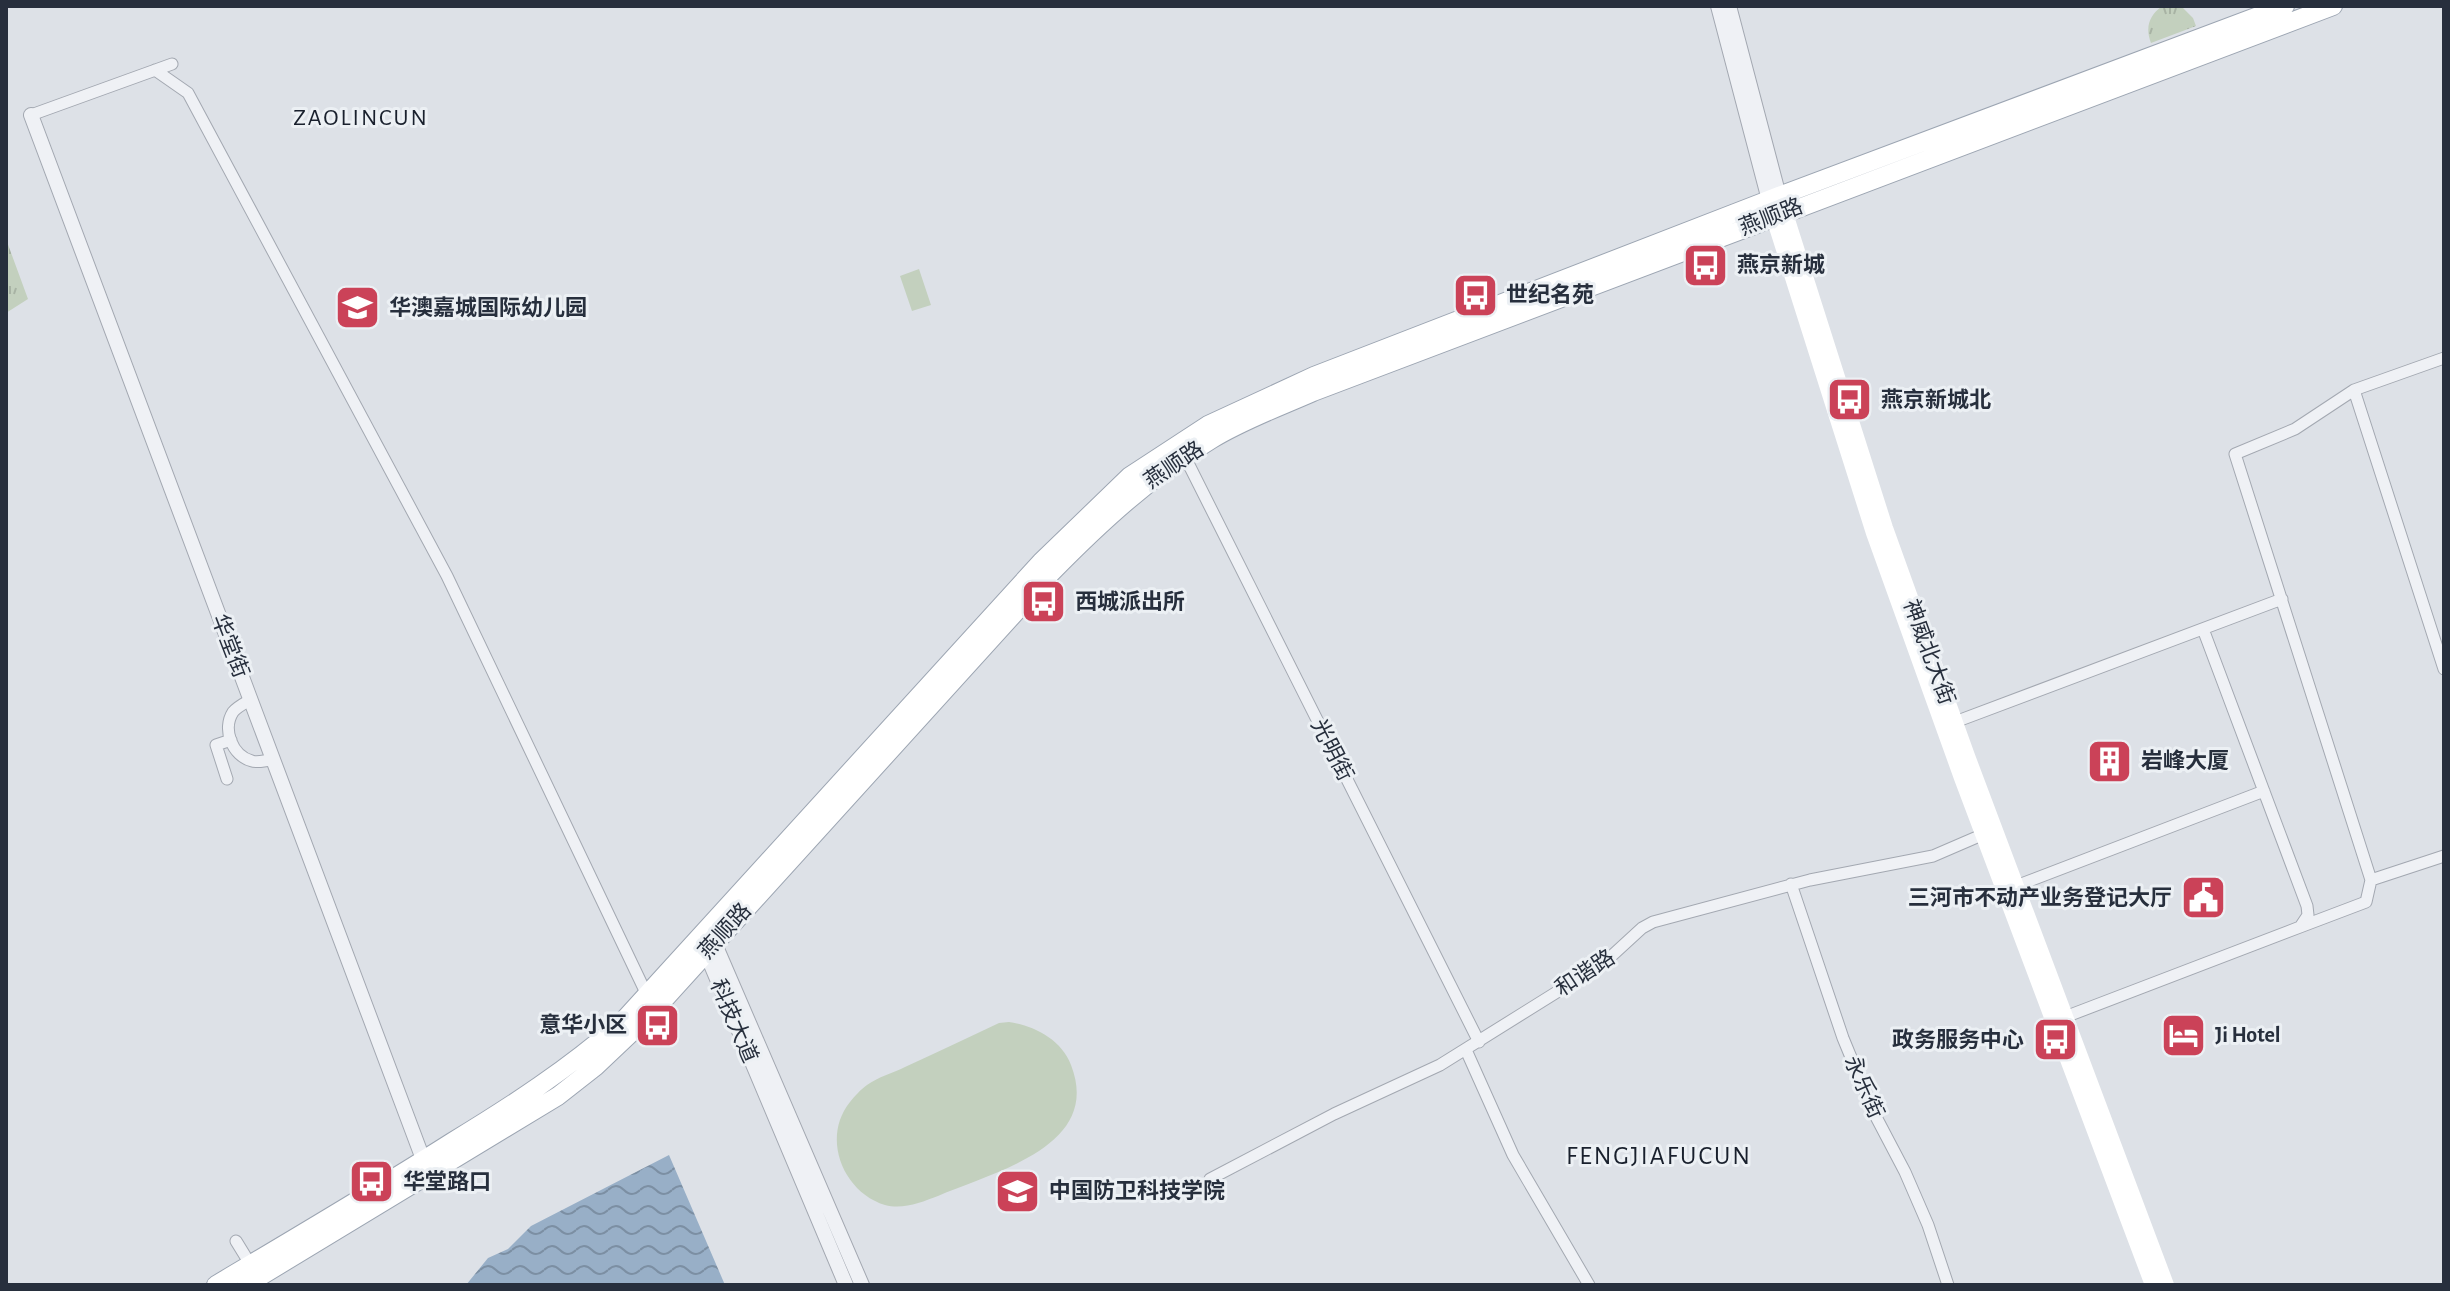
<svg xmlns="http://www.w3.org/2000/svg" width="2450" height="1291" font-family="'Alegreya Sans','Noto Sans SC',sans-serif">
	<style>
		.grass { fill: url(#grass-tufts) }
		.pitch { fill: #c3d0be }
		.water { fill: url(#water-waves) }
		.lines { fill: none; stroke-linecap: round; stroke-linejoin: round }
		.minor-casing { stroke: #a3a8b1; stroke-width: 13 }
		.tertiary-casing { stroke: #a3a8b1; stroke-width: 16 }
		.primary-casing { stroke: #9ca5b2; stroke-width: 20 }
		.minor { stroke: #eff1f5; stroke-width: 11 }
		.tertiary { stroke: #eff1f5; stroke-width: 14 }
		.secondary { stroke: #fff; stroke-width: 16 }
		.primary { stroke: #fff; stroke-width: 18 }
		.labels { text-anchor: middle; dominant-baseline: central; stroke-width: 6; stroke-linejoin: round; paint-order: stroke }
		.street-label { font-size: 22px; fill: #272f3d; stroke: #ecf0f4 }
		.poi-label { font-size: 22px; font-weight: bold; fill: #272f3d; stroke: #ecf0f4; text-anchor: start }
		.neighbourhood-label { font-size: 24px; letter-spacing: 2px; fill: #19202d; stroke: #ecf0f4 }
		.quarter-label { font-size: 26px; letter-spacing: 2px; fill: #19202d; stroke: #ecf0f4 }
	</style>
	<defs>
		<pattern id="grass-tufts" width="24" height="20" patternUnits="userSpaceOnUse" patternTransform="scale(2)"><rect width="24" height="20" fill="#c3d0be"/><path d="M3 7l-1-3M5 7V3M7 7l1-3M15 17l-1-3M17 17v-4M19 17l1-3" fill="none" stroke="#a8b3a4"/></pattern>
		<pattern id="water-waves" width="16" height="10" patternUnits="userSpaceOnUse" patternTransform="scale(2)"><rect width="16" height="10" fill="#98afc7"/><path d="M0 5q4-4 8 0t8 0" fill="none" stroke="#7c8fa3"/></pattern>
	</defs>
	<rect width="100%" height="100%" fill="#dde1e7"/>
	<!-- grass -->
	<path class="grass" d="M2162,6l20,1 11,11 3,8 -45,17c-6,-16 -2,-27 11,-37z
		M6,239l22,60 -22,14z"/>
	<!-- pitch -->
	<path class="pitch" d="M919,269l12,36 -19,6 -12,-35z
		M1009,1022c25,4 52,17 62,43 32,82 -78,107 -133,131 -16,6 -35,14 -53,9 -42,-13 -64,-67 -35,-103 4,-5 11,-13 17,-17 11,-8 26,-12 38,-18 32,-15 63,-29 94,-44z"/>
	<!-- water -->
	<path class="water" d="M669,1155l56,130h-259l22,-27 20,-9 23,-23z"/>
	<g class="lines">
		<defs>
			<path id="minor" d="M155,70l33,23 259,483 200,419
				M31,115l141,-51
				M2354,390l90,279
				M1185,457l294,585
				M250,700c-5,3 -13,7 -17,12 -11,17 -1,44 19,49 5,2 15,-1 20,-1
				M1955,722l327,-123
				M227,779l-11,-34 15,-5
				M2371,880l-136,-426 60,-25 59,-39 90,-32
				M1791,884l52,154 31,75 31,59 23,53 20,60
				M2016,886l248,-95
				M2300,927l66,-25 5,-22 73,-24
				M2065,1017l235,-90 8,-12 -1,-9 -104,-277
				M1466,1050l47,105 76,130
				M1210,1179l124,-65 106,-49 165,-103 37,-34 11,-6 157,-42 123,-24 51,-22
				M236,1241l16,26"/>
			<path id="tertiary" d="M1718,6l51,194
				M1729,6l50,190
				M31,115l395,1052
				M714,942l148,343
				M704,948l142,337"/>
			<path id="primary" d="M216,1285c79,-47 159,-94 236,-143 61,-37 116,-73 170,-120l419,-460 89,-86 78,-51 106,-49 465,-180 506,-190
				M246,1285l312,-189 37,-29 56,-53 400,-441c49,-50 100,-97 161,-134 31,-19 67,-32 101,-47l1020,-386"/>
		</defs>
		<!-- minor casing -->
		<use href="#minor" class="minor-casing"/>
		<!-- tertiary casing -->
		<use href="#tertiary" class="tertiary-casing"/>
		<!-- primary casing -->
		<use href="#primary" class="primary-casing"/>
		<!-- minor -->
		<use href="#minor" class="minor"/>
		<!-- tertiary -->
		<use href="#tertiary" class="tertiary"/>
		<!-- secondary -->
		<path class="secondary" d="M1781,201l104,327 82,228 199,529
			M1770,205l104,328 88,245 191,507"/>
		<!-- primary -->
		<use href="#primary" class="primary"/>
	</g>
	<!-- icons -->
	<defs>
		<symbol id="bus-square" viewBox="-11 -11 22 22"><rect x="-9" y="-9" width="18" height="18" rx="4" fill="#cb4258" stroke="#ecf0f4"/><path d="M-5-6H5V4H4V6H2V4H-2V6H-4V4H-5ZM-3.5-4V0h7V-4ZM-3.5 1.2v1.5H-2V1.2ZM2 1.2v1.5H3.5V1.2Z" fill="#fff"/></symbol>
		<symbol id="school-square" viewBox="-11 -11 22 22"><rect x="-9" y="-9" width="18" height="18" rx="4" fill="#cb4258" stroke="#ecf0f4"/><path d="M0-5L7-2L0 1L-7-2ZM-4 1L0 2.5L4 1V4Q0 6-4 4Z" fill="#fff"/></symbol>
		<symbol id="building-square" viewBox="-11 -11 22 22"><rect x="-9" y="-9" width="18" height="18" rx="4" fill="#cb4258" stroke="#ecf0f4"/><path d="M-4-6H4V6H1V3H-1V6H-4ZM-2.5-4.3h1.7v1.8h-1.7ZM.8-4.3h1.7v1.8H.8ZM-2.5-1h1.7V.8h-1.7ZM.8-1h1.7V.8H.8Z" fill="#fff"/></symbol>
		<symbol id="civic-square" viewBox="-11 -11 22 22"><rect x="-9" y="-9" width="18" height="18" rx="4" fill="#cb4258" stroke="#ecf0f4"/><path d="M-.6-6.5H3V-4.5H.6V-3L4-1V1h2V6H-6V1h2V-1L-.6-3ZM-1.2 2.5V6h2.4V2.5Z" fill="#fff"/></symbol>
		<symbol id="hotel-square" viewBox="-11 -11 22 22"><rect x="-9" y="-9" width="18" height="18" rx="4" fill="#cb4258" stroke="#ecf0f4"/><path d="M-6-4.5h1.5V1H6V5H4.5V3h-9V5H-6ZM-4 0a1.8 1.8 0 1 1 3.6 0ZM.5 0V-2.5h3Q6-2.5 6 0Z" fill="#fff"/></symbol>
		<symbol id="university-square" viewBox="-11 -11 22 22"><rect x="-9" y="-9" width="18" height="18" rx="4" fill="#cb4258" stroke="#ecf0f4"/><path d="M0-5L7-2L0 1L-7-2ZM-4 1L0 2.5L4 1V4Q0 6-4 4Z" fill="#fff"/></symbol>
	</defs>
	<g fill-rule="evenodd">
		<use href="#bus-square" x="1680" y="240" width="51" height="51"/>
		<use href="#bus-square" x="1450" y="270" width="51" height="51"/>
		<use href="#school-square" x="332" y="282" width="51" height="51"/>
		<use href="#bus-square" x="1824" y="374" width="51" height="51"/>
		<use href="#bus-square" x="1018" y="576" width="51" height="51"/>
		<use href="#building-square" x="2084" y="736" width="51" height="51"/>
		<use href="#civic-square" x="2178" y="872" width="51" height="51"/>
		<use href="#bus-square" x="632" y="1000" width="51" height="51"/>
		<use href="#hotel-square" x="2158" y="1010" width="51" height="51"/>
		<use href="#bus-square" x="2030" y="1014" width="51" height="51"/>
		<use href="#bus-square" x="346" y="1156" width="51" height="51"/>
		<use href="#university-square" x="992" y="1166" width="51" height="51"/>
	</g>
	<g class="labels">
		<!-- street labels -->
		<g class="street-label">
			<text transform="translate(1771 217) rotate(-21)">燕顺路</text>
			<text transform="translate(1174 465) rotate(-34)">燕顺路</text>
			<text transform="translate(230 646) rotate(69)">华堂街</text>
			<text transform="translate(1929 652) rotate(70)">神威北大街</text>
			<text transform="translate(1332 750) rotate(63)">光明街</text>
			<text transform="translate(725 931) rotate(-48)">燕顺路</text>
			<text transform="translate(1585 973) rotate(-33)">和谐路</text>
			<text transform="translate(734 1021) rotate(67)">科技大道</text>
			<text transform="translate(1864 1087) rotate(66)">永乐街</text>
		</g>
		<!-- poi labels -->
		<g class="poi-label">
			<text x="1737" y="265">燕京新城</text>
			<text x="1506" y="295">世纪名苑</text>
			<text x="389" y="308">华澳嘉城国际幼儿园</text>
			<text x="1881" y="400">燕京新城北</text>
			<text x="1075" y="602">西城派出所</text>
			<text x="2141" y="761">岩峰大厦</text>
			<text x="2172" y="898" text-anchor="end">三河市不动产业务登记大厅</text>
			<text x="627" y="1025" text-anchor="end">意华小区</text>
			<text x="2215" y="1035">Ji Hotel</text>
			<text x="2024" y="1040" text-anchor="end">政务服务中心</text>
			<text x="403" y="1182">华堂路口</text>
			<text x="1049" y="1191">中国防卫科技学院</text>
		</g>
		<!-- neighbourhood labels -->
		<g class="neighbourhood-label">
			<text x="361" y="118">ZAOLINCUN</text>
		</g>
		<!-- quarter labels -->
		<g class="quarter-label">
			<text x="1659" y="1156">FENGJIAFUCUN</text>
		</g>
	</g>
	<!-- border -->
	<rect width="2450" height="1291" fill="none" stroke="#272f3d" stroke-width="16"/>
</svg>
